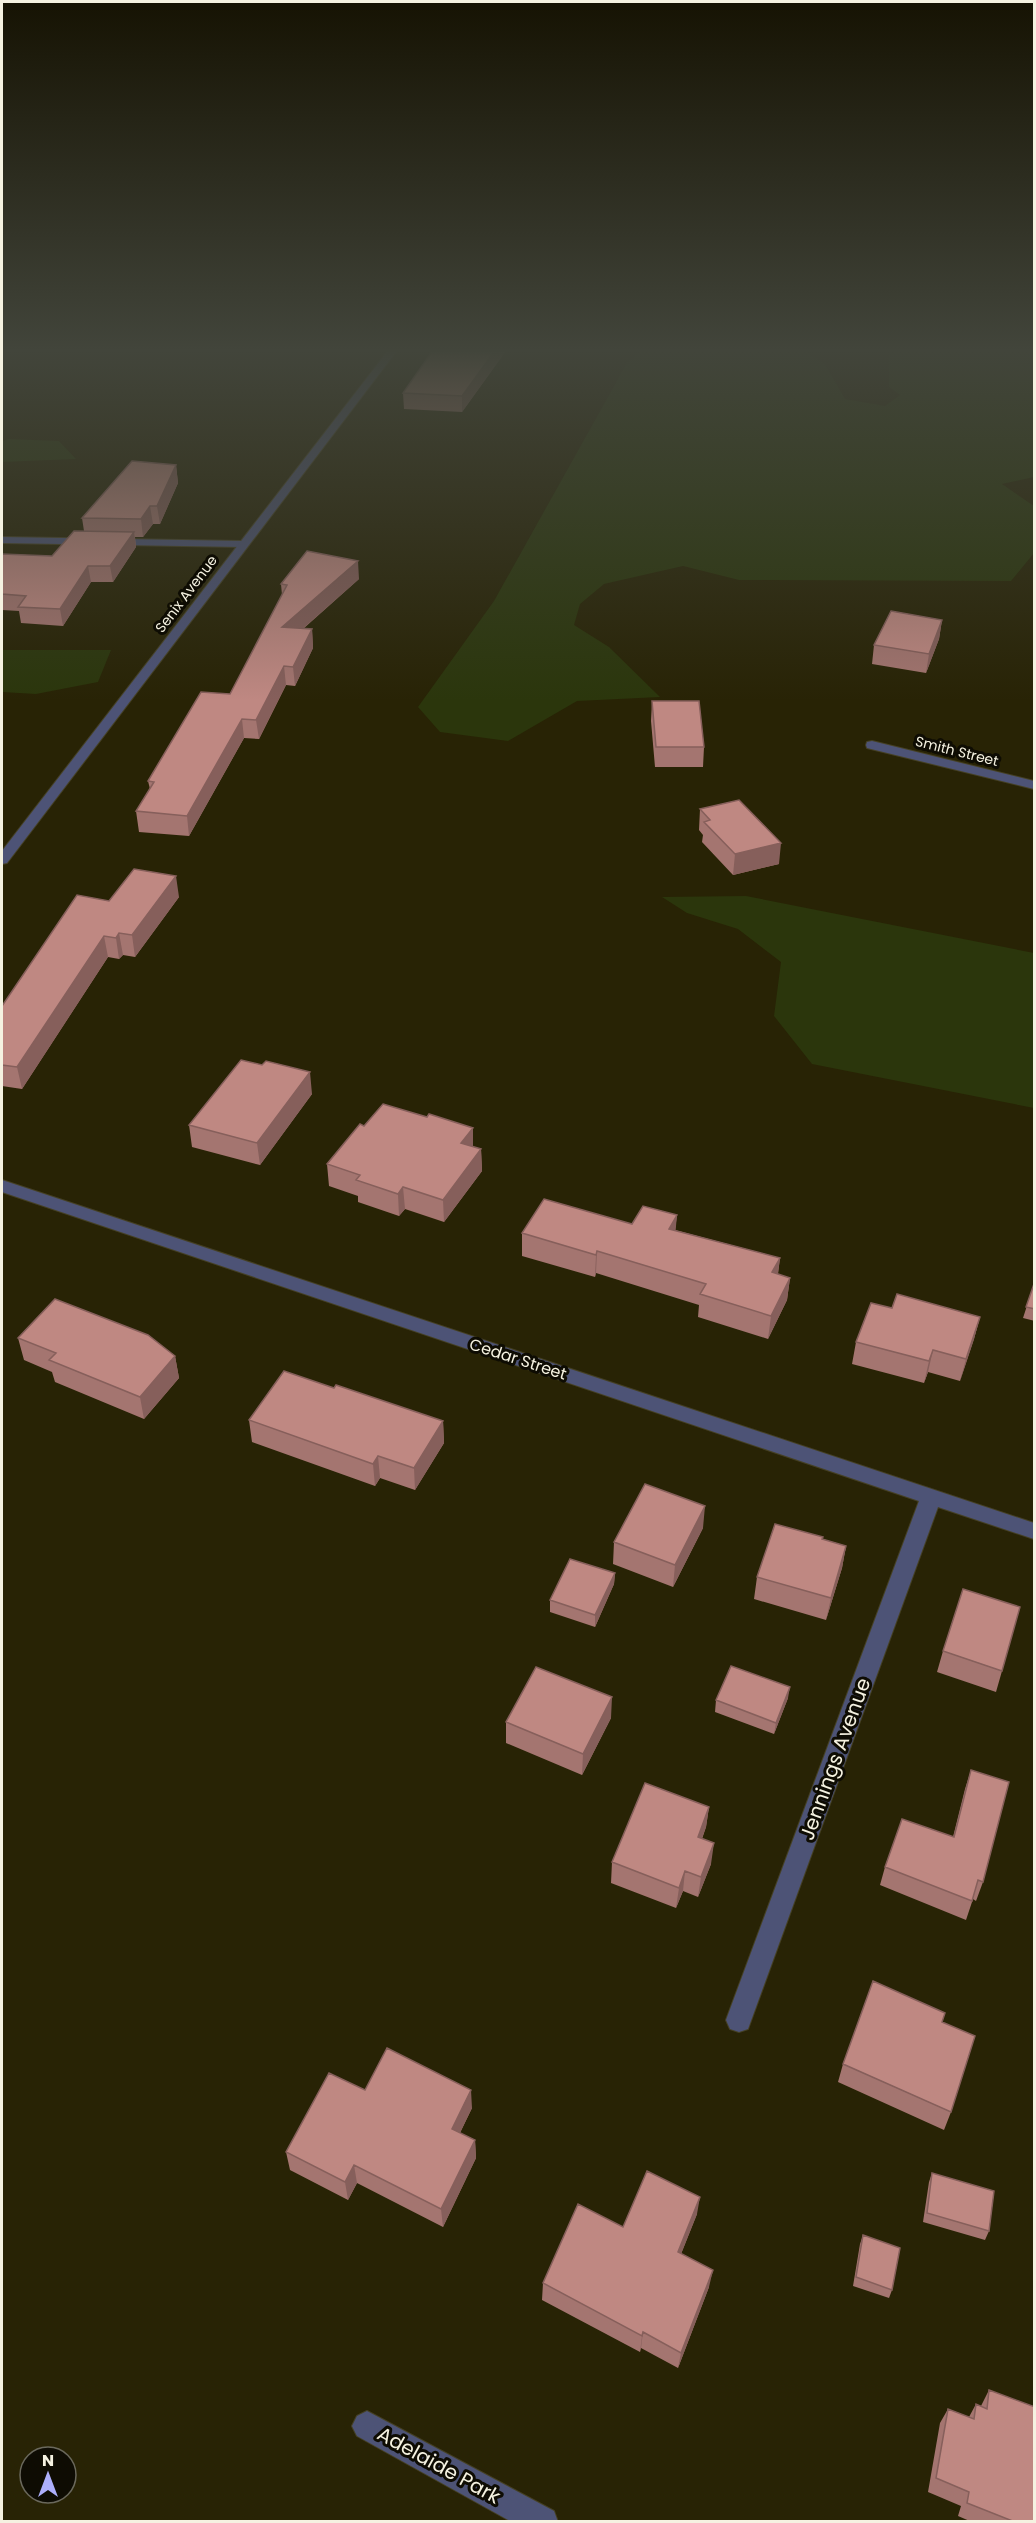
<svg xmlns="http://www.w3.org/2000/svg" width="1036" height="2523" font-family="Poppins,sans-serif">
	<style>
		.green { fill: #2b360c }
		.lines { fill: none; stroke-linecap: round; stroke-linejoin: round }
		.service-casing { stroke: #454024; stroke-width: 2 }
		.minor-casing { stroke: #454024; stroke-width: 2 }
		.tertiary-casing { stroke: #454024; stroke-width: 2 }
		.service { fill: #4d5376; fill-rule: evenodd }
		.minor { fill: #4d5376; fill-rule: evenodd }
		.tertiary { fill: #4d5376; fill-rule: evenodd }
		.wall { fill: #a47570 }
		.shaded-wall { fill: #865f5b }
		.building { fill: #bf8882; stroke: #865f5b; stroke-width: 1.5 }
		.labels { text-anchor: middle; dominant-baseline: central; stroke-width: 6; stroke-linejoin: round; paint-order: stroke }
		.far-street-label { font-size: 14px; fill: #f5f2e1; stroke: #0e0c03 }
		.street-label { font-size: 16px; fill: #f5f2e1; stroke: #0e0c03 }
		.near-street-label { font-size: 20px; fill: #f5f2e1; stroke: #0e0c03 }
	</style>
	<rect width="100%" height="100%" fill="#282305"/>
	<!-- green -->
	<path class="green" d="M644,348l158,2 23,14 20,35 40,7 15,-11 -11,-8v-31l3,-8h142v129l-32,7 32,22v47l-23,28 -272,-1 -56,-14 -79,18 -24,20 -6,21 35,22 51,50 -83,4 -69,40 -68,-9 -22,-25 76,-106 133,-238z
		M9,439l50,2 17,18 -74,3v-21z
		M2,650h109l-13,32 -62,12 -34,-2z
		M746,896l288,57v155l-222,-44 -38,-48 7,-54 -43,-33 -51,-16 -25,-16z"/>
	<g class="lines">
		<defs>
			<path id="service" d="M2,537l241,4 5,3 -5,3 -241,-4z"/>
			<path id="minor" d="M872,741l162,40v8l-167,-41 -1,-3 1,-3z
				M2,1180l1032,343v16l-96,-32 -190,522 -9,3 -9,-3 -4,-9 193,-519 -917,-309z
				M367,2411l187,100 4,11h-46l-155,-86 -5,-10 5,-10z"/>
			<path id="tertiary" d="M390,348h9l-392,515 -5,1v-13z"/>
		</defs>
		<!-- service casing -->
		<use href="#service" class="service-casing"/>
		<!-- minor casing -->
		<use href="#minor" class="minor-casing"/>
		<!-- tertiary casing -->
		<use href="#tertiary" class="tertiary-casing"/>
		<!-- service -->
		<use href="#service" class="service"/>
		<!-- minor -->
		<use href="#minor" class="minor"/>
		<!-- tertiary -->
		<use href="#tertiary" class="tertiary"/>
	</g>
	<!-- wall -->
	<path class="wall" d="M441,348h67l-46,64 -58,-3 -1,-16z
		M176,465l2,18 -18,41h-7l-10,13h-8l1,10 -23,35h-22l-28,44 -42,-3 -2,-12 -17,-1v-56l50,2 32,-25 -2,-13z
		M359,579l-56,50h9l1,19 -18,38 -9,-1 -27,54 -15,-1 -55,98 -50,-4 -3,-21 14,-22 -2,-8 82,-87 52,-99 -1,-11z
		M942,620l-3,19 -13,34 -54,-9 2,-19z
		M652,701l52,46 -1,20h-48l-4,-46z
		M700,809l79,55 -46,11 -31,-33 1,-7 -4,-5z
		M179,897l-44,60 -12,-2 -4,4 -11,-2 -86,132 -20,-3v-80l107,-105z
		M262,1065l50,29 -52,71 -68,-18 -3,-22z
		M427,1117l46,11v19l8,2 1,22 -38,51 -39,-13 -6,7 -41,-14v-6l-29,-10 -2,-22 37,-38z
		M677,1215l-2,15 105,28 -2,16 12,4 -3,22 -19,39 -70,-22 1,-12 -103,-32 -1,4 -73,-21v-23l110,-9z
		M1035,1281v40l-12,-3z
		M892,1308l88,9 -6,22 -14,42 -32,-9 -4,11 -72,-19 4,-22z
		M18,1338l157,18 4,22 -35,41 -89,-37 -3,-10 -28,-12z
		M334,1388l109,33 1,22 -29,47 -35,-12 -5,8 -123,-44 -3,-22z
		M703,1528l-30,59 -60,-23 1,-22z
		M823,1539l23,7 -4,22 -16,52 -72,-21 3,-22z
		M615,1573l-1,11 -19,43 -45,-15v-12z
		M943,1651l59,20 -6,21 -59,-20z
		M788,1698l-14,36 -59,-22 1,-12z
		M611,1718l-29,57 -76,-32v-21z
		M971,1770l12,112 -7,19 -3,-2 -7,21 -86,-35 5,-18 68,-30 12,-48z
		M709,1807l-3,20 -4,12 9,25 -13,33 -15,-6 -7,17 -65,-25 1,-21z
		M843,2064l108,48 -7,18 -106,-48z
		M365,2090l107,18 -12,25 15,7 1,18 -33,69 -86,-44 -9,17 -58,-30 -4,-18z
		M932,2173l57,58 -4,9 -62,-18 6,-40z
		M697,2214l-16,40 28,33 -31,81 -37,-20 -1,4 -98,-52 1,-17 80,-56z
		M863,2235l29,55 -3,8 -36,-12 7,-42z
		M989,2390l46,132h-63l-14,-6 3,-10 -33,-14 12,-69 8,-14 21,8 7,-13 5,2z"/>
	<!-- shaded-wall -->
	<path class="shaded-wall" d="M497,348h11l-46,64v-16z
		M176,465l2,18 -18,41 -3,-18z
		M150,506l3,18 -10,13 -2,-18z
		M134,532l2,15 -23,35 -3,-16z
		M358,561l1,18 -76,67 -1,-19z
		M88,566l3,16 -28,44 -3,-17z
		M942,620l-3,19 -13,34 3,-19z
		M312,629l1,19 -18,38 -2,-19z
		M284,666l2,19 -27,54 -3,-19z
		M242,719l2,19 -55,98 -2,-20z
		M781,843l-2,21 -46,11 2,-21z
		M176,876l3,21 -44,60 -3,-22z
		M119,933l4,22 -4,4 -3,-21z
		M104,936l4,21 -86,132 -5,-22z
		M310,1072l2,22 -52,71 -3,-22z
		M473,1128v22l-12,-7z
		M481,1149l1,22 -38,51 -1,-22z
		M403,1187l2,22 -6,7 -1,-22z
		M677,1215l-2,22 -6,-8z
		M597,1251l-1,22 -1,4 1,-22z
		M780,1258l-3,22 -5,-8z
		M790,1278l-3,22 -19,39 3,-23z
		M980,1317l-6,22 -14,42 6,-22z
		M933,1350l-5,22 -4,11 5,-22z
		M175,1356l4,22 -35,41 -4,-22z
		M443,1421l1,22 -29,47 -1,-22z
		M378,1456l2,22 -5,8 -2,-22z
		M705,1506l-2,22 -30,59 2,-22z
		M846,1546l-4,22 -16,52 5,-22z
		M615,1573l-1,11 -19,43v-12z
		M790,1687l-2,11 -14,36 2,-11z
		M612,1697l-1,21 -29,57 1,-21z
		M709,1807l-3,20 -11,30 3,-20z
		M714,1843l-3,21 -13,33 3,-20z
		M685,1871l-2,20 -7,17 3,-20z
		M471,2090l1,18 -19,39 -1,-18z
		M475,2140l1,18 -33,69 -2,-18z
		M354,2165l3,18 -9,17 -3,-18z
		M700,2197l-3,17 -22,55 3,-17z
		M713,2270l-4,17 -31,81 3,-15z
		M643,2332l-2,16 -1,4 2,-16z"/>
	<!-- building -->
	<path class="building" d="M441,348h56l-35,48 -59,-3 30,-43 7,1z
		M132,461l44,4 -19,41h-7l-9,13 -59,-1z
		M74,531l60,1 -24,34h-22l-28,43 -42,-2 8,-11 -24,-2v-40l50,2z
		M307,551l51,10 -76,66 30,2 -19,38 -9,-1 -28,54 -14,-1 -55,97 -51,-5 18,-29 -6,-1 53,-89 29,2 57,-109 -6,-1z
		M891,611l51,9 -13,34 -55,-9z
		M652,701h47l5,46h-48z
		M739,800l42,43 -46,11 -31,-32 6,-2 -10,-11z
		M134,869l42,7 -44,59 -13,-2 -3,5 -12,-2 -87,131 -15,-2v-59l75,-111 32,6z
		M241,1060l21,5 4,-4 44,11 -53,71 -68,-18z
		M383,1104l44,13 2,-3 44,14 -12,15 20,6 -38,51 -40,-13 -5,7 -42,-14 4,-5 -33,-11 33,-40 4,2z
		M544,1199l88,25 11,-18 34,9 -8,14 111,29 -8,14 18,6 -19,38 -71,-22 6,-10 -109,-33 -1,4 -74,-22z
		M1035,1281v28l-9,-2z
		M897,1294l83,23 -14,42 -33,-9 -4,11 -73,-19 15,-39 21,5z
		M55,1299l93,36 27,21 -35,41 -91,-37 7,-7 -38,-15z
		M284,1371l50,17 2,-3 107,36 -29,47 -36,-12 -5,8 -124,-44z
		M645,1484l60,22 -30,59 -61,-23z
		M775,1524l48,13 -1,2 24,7 -15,52 -74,-21z
		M570,1559l45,14 -20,42 -45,-15z
		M963,1589l57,18 -18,64 -59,-20z
		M731,1666l59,21 -14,36 -60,-23z
		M536,1667l76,30 -29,57 -77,-32z
		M971,1770l38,12 -26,100 -5,-2 -6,21 -87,-34 17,-48 52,18z
		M645,1783l64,24 -11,30 16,6 -13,34 -16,-6 -6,17 -67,-26z
		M873,1981l72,32 -3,9 33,14 -24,76 -108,-48z
		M387,2048l84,42 -19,39 23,11 -34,69 -87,-44 -9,17 -59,-30 43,-79 36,17z
		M647,2171l53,26 -22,55 35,18 -32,83 -38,-21 -1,4 -99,-53 35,-79 45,23z
		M932,2173l62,18 -5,40 -62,-18z
		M863,2235l37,13 -8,42 -36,-13z
		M989,2390l46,17v115h-20l-48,-19 2,-11 -33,-14 12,-69 26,10 2,-15 11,5z"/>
	<!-- sky -->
	<linearGradient id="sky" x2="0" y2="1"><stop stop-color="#161303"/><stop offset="0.5" stop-color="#42453b"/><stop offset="1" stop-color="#42453b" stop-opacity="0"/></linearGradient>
	<rect width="1036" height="701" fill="url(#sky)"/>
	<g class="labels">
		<!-- far-street labels -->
		<g class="far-street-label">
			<text transform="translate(186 594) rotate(-53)">Senix Avenue</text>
			<text transform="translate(957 751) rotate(14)">Smith Street</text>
		</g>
		<!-- street labels -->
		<g class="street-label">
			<text transform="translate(518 1359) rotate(18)">Cedar Street</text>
		</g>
		<!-- near-street labels -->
		<g class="near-street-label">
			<text transform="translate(835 1759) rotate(-70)">Jennings Avenue</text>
			<text transform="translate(439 2465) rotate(29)">Adelaide Park</text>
		</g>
	</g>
	<!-- border -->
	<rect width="1036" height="2523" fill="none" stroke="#f5f2e1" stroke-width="6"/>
	<!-- north arrow -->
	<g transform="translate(48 2475)"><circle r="28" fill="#0e0c03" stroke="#6a685c" stroke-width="1.5"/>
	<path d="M0-4.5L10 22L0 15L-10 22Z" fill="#adaffb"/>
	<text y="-9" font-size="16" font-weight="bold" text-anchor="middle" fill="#f5f2e1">N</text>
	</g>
</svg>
